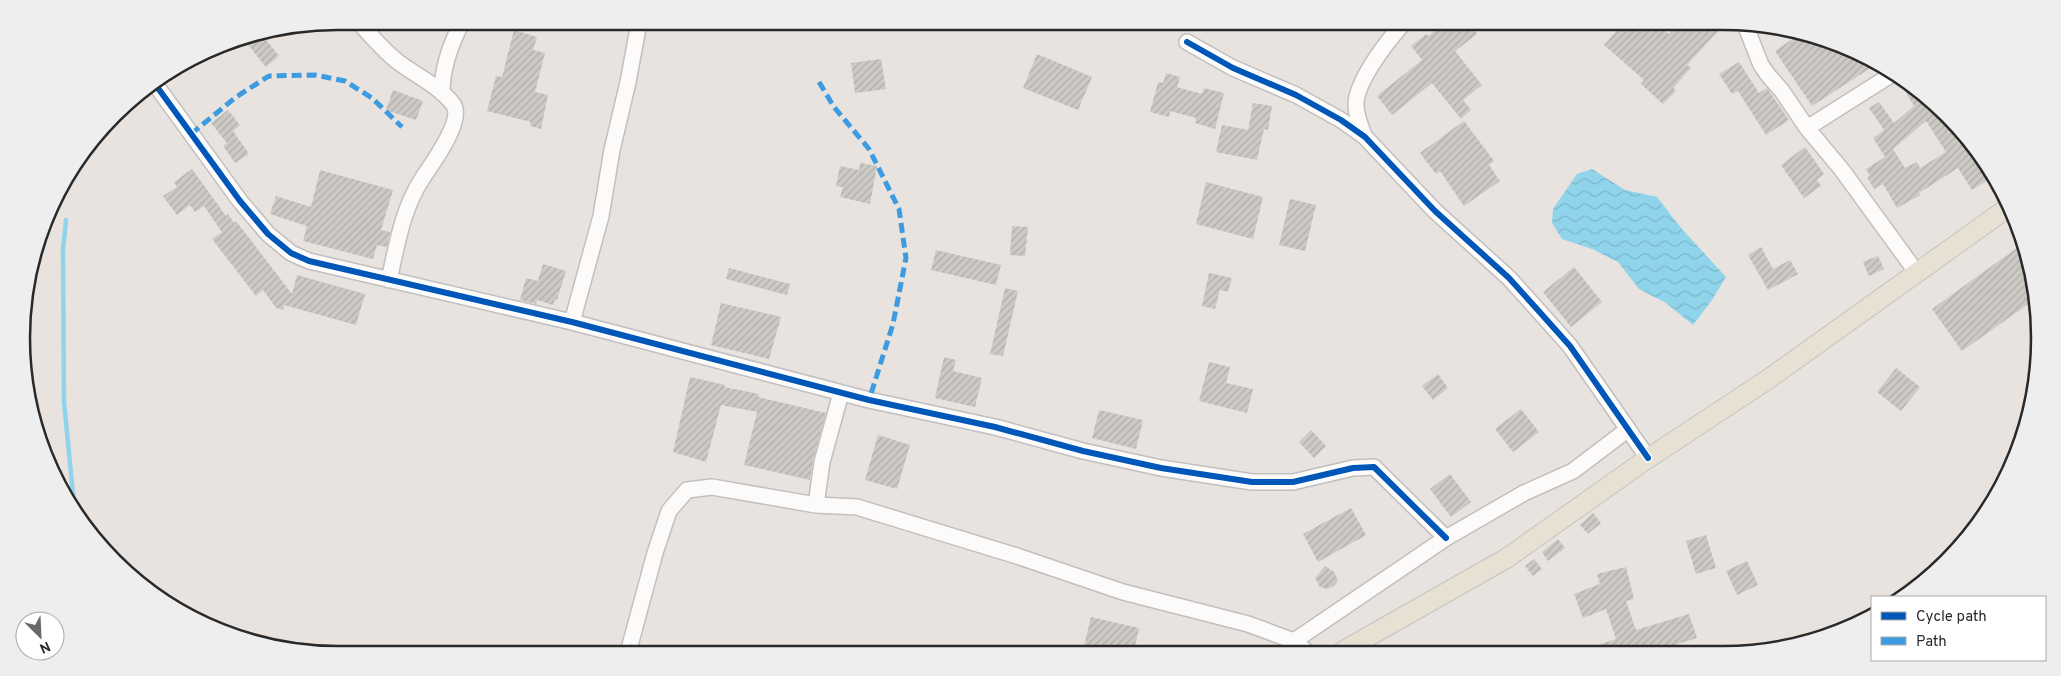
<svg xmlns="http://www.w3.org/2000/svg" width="2061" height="676" font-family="Overpass,sans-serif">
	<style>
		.water { fill: url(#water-waves) }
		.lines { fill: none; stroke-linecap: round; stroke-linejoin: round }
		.stream { stroke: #90d4eb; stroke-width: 4.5 }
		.building { fill: url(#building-hatch); fill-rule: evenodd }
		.minor-casing { stroke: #c1bfc0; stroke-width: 18 }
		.major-casing { stroke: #c4c2c0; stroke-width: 21 }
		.minor { stroke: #fcfbfa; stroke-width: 15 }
		.major { stroke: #e6e1d2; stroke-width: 19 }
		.quiet { stroke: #3d9ce1; stroke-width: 5; stroke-dasharray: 10 5; stroke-linecap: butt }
		.cycleway-casing { stroke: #fff; stroke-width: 9 }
		.cycleway { stroke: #0057b8; stroke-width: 6 }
		.rim { fill: none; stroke: #292929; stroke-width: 2.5 }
	</style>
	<defs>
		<pattern id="water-waves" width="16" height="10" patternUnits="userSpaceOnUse" patternTransform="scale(1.25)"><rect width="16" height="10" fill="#90d4eb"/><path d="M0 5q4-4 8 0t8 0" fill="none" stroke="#7cb6ca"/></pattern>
		<pattern id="building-hatch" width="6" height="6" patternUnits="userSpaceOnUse" patternTransform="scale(1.25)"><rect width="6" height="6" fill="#cdc9c5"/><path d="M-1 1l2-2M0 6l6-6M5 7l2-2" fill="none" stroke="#b0ada9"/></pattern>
	</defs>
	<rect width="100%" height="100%" fill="#e8e3de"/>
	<!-- water -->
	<path class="water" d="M1592,169l33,21 32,7 25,32 44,48 -14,23 -19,25 -27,-22 -27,-14 -21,-27 -26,-13 -30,-10 -10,-16 1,-14 24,-35z"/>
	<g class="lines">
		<!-- stream -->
		<path class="stream" d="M66,220l-3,30 1,152 11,112"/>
	</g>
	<!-- building -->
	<path class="building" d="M1441,26h30l6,8 -22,17 27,34 -19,15 8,10 -10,9 -29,-36 -40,32 -15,-19 45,-36 -11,-14 15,-12 2,2z
		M1620,27h40l9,7 6,-7h47l-35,38 4,3 -18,20 3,3 -13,13 -22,-20 3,-4 -40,-35z
		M514,30l23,7 -4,13 12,3 -10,39 13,3 -7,34 -11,-3 1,-4 -44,-11 9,-35 6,1z
		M1800,34l62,25 13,6 -63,41 -37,-55z
		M263,36l16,20 -13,11 -22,-27z
		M1037,54l55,23 -14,33 -55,-22z
		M881,59l5,30 -31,4 -4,-30z
		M1739,62l20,31 8,-5 22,32 -23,15 -28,-44 -6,3 -13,-20z
		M1166,73l14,4 -3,10 25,7 2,-6 20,5 -9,36 -20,-6 1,-5 -26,-7 -1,6 -19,-5 8,-30 5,1z
		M1903,78l41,42 15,24 6,-3 22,21 6,15 -21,13 -14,-22 -39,25 1,2 -23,13 -14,-24 -9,5 -7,-12 3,-1 -4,-7 19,-12 -12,-19 11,-8 -15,-22 10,-6 15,21 20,-17 -15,-25zM1926,121l20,31 -26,16 -3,-6 -12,6 -12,-19z
		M393,90l30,11 -7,19 -30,-10z
		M1253,103l19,3 -4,24 -4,-1 -7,31 -41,-8 6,-27 26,5z
		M228,110l12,15 -7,6 16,23 -14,9 -12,-17 4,-3 -16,-20z
		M1464,121l30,40 -5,4 11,16 -36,25 -24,-35 -4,3 -16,-21z
		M1805,147l19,27 -7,6 4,6 -17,12 -23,-33z
		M860,163l17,3 -7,38 -30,-7 3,-10 -7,-1 4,-20 19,4z
		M192,169l34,47 2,-2 6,9 2,-2 56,73 5,-19 68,19 -9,31 -72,-20 -1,5 -7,-2 -13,-18 -7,6 -44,-57 10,-7 -18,-26 -9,6 -5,-7 -13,10 -14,-19 14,-9 -3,-5z
		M320,170l73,20 -12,40 9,2 -3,15 -10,-2 -4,14 -70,-18 4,-15 -37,-12 6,-18 35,11z
		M1206,182l57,15 -10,42 -57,-15z
		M1290,199l26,6 -11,46 -26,-6z
		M1012,226l16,1 -3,29 -15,-1z
		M2021,245l13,31v24l-72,51 -30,-42z
		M1761,247l12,22 17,-9 8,14 -30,16 -20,-35z
		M936,250l65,15 -5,20 -65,-15z
		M1878,256l6,13 -15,7 -6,-14z
		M543,264l23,7 -9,29 -2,-1 -2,6 -16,-5 -1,4 -16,-4 6,-22 12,3z
		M1574,267l28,35 -31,25 -28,-35z
		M729,268l61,16 -3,11 -61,-16z
		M1209,273l23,5 -4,14 -8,-2 -5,19 -13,-3z
		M1005,288l13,3 -15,65 -13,-2z
		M721,303l60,14 -12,42 -58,-14z
		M944,357l12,3 -3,11 29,7 -7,29 -40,-9z
		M1209,362l21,5 -4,16 27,6 -6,24 -48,-12z
		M1896,368l24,19 -19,24 -24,-19z
		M1438,374l10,14 -15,12 -11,-14z
		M690,377l35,8 -1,2 35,7 -1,3 68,16 -13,47 -3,20 -66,-15 13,-53 -36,-7 -15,57 -33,-10z
		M1521,409l18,23 -26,20 -18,-23z
		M1099,410l44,10 -7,29 -44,-11z
		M1311,430l15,16 -12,12 -15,-16z
		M878,435l32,10 -13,44 -32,-9z
		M1450,474l21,28 -20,15 -21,-28z
		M1351,508l15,27 -48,27 -15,-28z
		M1593,513l8,10 -13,11 -8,-9z
		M1706,535l10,33 -20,6 -10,-33z
		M1558,539l7,9 -17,13 -6,-9z
		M1534,559l8,10 -9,7 -8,-10z
		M1747,561l11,24 -21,10 -11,-24z
		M1325,566l9,6 4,8 -4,6 -7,3 -7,-2 -5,-9z
		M1626,567l8,32 -8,2 10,29 53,-16 8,24 -35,11 -1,-4 -20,7h-56v-3l31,-10 -10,-30 -23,9 -9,-24 26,-10 -3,-10z
		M1091,617l48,11 -5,23 -51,-1z"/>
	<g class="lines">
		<defs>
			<path id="minor" d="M358,21c13,15 25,29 40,41 19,14 41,24 55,42 12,16 -22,61 -31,75 -20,31 -25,66 -33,101
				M1746,27l15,38 7,10 14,16 25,37 35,42 75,103
				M1187,42l46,26 63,27 45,25 24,17 70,74 74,67 27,30 34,38 78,112
				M155,84l85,117 28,33 23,19 18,8 263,61 297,78 126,27 88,24 78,17 91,14h41l60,-14 21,-1 72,71
				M442,93c0,-26 8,-48 20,-71
				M1807,128l87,-55
				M1365,137c-4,-9 -8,-20 -9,-30 -2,-23 30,-64 45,-81
				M572,322l29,-106 11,-66 16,-68 11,-59
				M816,505l6,-43 19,-69
				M1294,641l152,-103 78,-45 49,-22 54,-41
				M629,649l26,-96 14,-42 18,-21 25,-3 104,18 41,2 160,49 106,36 125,32 46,17 12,10"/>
			<path id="major" d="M1343,651l164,-93 137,-97 123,-81 239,-171"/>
		</defs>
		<!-- minor casing -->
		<use href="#minor" class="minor-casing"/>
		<!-- major casing -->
		<use href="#major" class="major-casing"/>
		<!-- minor -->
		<use href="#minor" class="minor"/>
		<!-- major -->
		<use href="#major" class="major"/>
		<!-- quiet -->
		<path class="quiet" d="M819,82l15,25 35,42 30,60 7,49 -13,66 -24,76
			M191,134l45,-37 33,-21 46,-1 30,6 27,17 30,29
			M630,647l9,2"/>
		<defs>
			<path id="cycleway" d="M1187,42l46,26 63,27 45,25 24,17 70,74 74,67 27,30 34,38 78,112
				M155,84l85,117 28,33 23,19 18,8 263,61 297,78 126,27 88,24 78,17 91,14h41l60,-14 21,-1 72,71"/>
		</defs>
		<!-- cycleway casing -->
		<use href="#cycleway" class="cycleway-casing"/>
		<!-- cycleway -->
		<use href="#cycleway" class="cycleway"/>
	</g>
	<!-- crop -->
	<path d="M0 0H2061V676H0ZM338 30H1723A308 308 0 0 1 2031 338V338A308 308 0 0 1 1723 646H338A308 308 0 0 1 30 338V338A308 308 0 0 1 338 30Z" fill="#eee" fill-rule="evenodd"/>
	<path class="rim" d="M338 30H1723A308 308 0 0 1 2031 338V338A308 308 0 0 1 1723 646H338A308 308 0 0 1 30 338V338A308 308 0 0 1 338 30Z"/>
	<!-- legend -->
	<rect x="1871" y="596" width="175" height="65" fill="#ffffff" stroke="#a9a9a9"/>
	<rect x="1881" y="612" width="25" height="8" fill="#0057b8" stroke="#a9a9a9"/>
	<text x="1916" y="621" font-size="15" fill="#292929">Cycle path</text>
	<rect x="1881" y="637" width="25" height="8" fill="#3d9ce1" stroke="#a9a9a9"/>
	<text x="1916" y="646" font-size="15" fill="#292929">Path</text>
	<!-- north arrow -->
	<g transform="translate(40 636) rotate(156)"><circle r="24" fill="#ffffff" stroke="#a9a9a9"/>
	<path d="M0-4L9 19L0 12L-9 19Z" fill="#6c6a68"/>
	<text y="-8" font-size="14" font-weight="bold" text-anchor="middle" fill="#292929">N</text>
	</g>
</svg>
